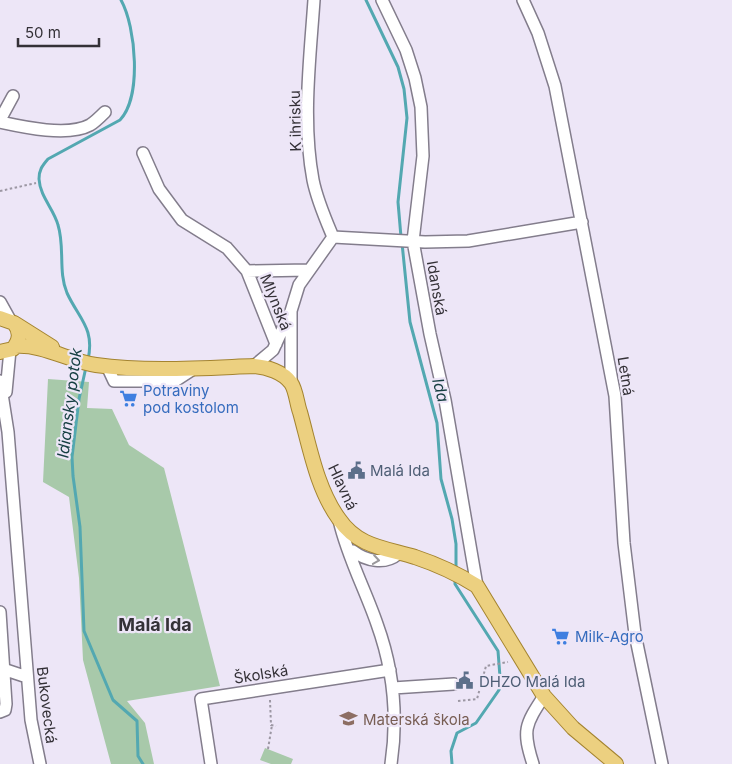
<svg xmlns="http://www.w3.org/2000/svg" width="732" height="764" font-family="Inter,sans-serif">
	<style>
		.green { fill: #a8c9aa }
		.lines { fill: none; stroke-linecap: round; stroke-linejoin: round }
		.stream { stroke: #53a8b1; stroke-width: 3 }
		.minor-casing { stroke: #837d8c; stroke-width: 14 }
		.major-casing { stroke: #a48430; stroke-width: 16 }
		.path { stroke: #9c97a3; stroke-width: 2; stroke-dasharray: 2.5 2.5; stroke-linecap: butt }
		.minor { stroke: #fff; stroke-width: 11 }
		.major { stroke: #ecd080; stroke-width: 14 }
		.oneway { stroke: #9a989b }
		.labels { text-anchor: middle; dominant-baseline: central; stroke-width: 4.5; stroke-linejoin: round; paint-order: stroke }
		.street-label { font-size: 15px; fill: #343137; stroke: #ede6f7 }
		.shop-label { font-size: 15px; fill: #366cbe; stroke: #ede6f7; text-anchor: start }
		.service-label { font-size: 15px; fill: #4e5e75; stroke: #ede6f7; text-anchor: start }
		.education-label { font-size: 15px; fill: #785e54; stroke: #ede6f7; text-anchor: start }
		.water-label { font-size: 16px; font-style: italic; fill: #163f42; stroke: #ede6f7 }
		.quarter-label { font-size: 18px; font-weight: bold; fill: #343137; stroke: #ede6f7 }
	</style>
	<rect width="100%" height="100%" fill="#ede6f7"/>
	<!-- green -->
	<path class="green" d="M48,379l41,3 -2,26 25,1 17,36 35,23 56,218 -93,15 18,22 9,41h-43l-28,-104 -4,-82 -10,-81 -26,-15z
		M265,748l28,11 -2,5h-20l-11,-4z"/>
	<g class="lines">
		<!-- stream -->
		<path class="stream" d="M366,0l32,67 6,22 3,29 -9,84 3,35
			M402,243l8,79 27,101 4,56 11,40 4,25v25
			M88,360c7,-32 -9,-41 -21,-67 -9,-21 -2,-46 -9,-68 -4,-16 -18,-28 -19,-46 0,-9 3,-13 9,-20l72,-39c22,-23 16,-93 1,-120
			M86,367l-7,32 -7,58 1,19 7,51 4,104 29,69 24,21 1,35 5,8
			M452,764l-1,-13 6,-18 19,-10 23,-33 1,-13 -2,-26 -43,-67v-7"/>
		<defs>
			<path id="minor" d="M314,0c-4,59 -12,121 -1,180 4,20 12,38 20,57
				M382,0l24,50 9,28 6,29 2,49 -10,85 17,93 15,66 32,186
				M523,0l15,33 17,53 60,310 9,147 11,91 27,130
				M0,120l13,-24
				M0,122c23,5 68,15 90,3 5,-3 10,-8 15,-13
				M143,153l16,36 23,31 45,28 20,23 61,-1
				M247,271l29,73
				M0,302l10,18
				M107,366l7,15h61l20,-13
				M254,366l19,-16 17,-37
				M0,381l8,51 23,288 9,44
				M291,383v-72l8,-26 34,-48 92,5 43,-1 114,-19
				M6,392l4,-42
				M339,520c8,36 26,69 38,104 16,44 21,93 14,140
				M353,551c13,10 32,14 45,3
				M0,612l6,92 -1,6 -5,2
				M0,668l27,9
				M393,688l61,-4
				M211,764l-10,-65 189,-29
				M533,764c-11,-34 -8,-39 11,-68"/>
			<path id="major" d="M0,318l14,5c7,9 6,17 -1,26l-13,3
				M14,323l38,24
				M15,346c29,-2 53,15 81,19 50,7 107,3 158,1 13,1 29,6 37,17 5,7 6,21 9,29 10,36 17,77 39,107 19,28 46,29 76,38 21,7 43,17 62,29l67,110 29,32 43,36"/>
		</defs>
		<!-- minor casing -->
		<use href="#minor" class="minor-casing"/>
		<!-- major casing -->
		<use href="#major" class="major-casing"/>
		<!-- path -->
		<path class="path" d="M0,191l36,-8
			M270,700l1,25 5,1
			M458,701l19,-2 9,-33 22,-4
			M268,749l4,-24"/>
		<!-- minor -->
		<use href="#minor" class="minor"/>
		<!-- major -->
		<use href="#major" class="major"/>
	</g>
	<!-- one-way arrows -->
	<defs><path id="oneway-chevron" d="M-2-3.5L2.5 0L-2 3.5" fill="none" stroke-width="1.6" stroke-linecap="round" stroke-linejoin="round" transform="scale(1.25)"/></defs>
	<use class="oneway" href="#oneway-chevron" transform="translate(376 560) rotate(8)"/>
	<!-- icons -->
	<defs>
		<symbol id="supermarket-bare" viewBox="-9 -9 18 18"><path d="M-6-5.5h2.5l.6 2H6L4.5 2H-2.5L-4.4-4H-6ZM-1.5 3.2a1.3 1.3 0 1 0 .1 0ZM3 3.2a1.3 1.3 0 1 0 .1 0Z" fill="#3f7fe0" stroke="#ede6f7" stroke-width="2.5" paint-order="stroke"/></symbol>
		<symbol id="civic-bare" viewBox="-9 -9 18 18"><path d="M-.6-6.5H3V-4.5H.6V-3L4-1V1h2V6H-6V1h2V-1L-.6-3ZM-1.2 2.5V6h2.4V2.5Z" fill="#5c6f8a" stroke="#ede6f7" stroke-width="2.5" paint-order="stroke"/></symbol>
		<symbol id="school-bare" viewBox="-9 -9 18 18"><path d="M0-5L7-2L0 1L-7-2ZM-4 1L0 2.5L4 1V4Q0 6-4 4Z" fill="#8d6e63" stroke="#ede6f7" stroke-width="2.5" paint-order="stroke"/></symbol>
	</defs>
	<g fill-rule="evenodd">
		<use href="#supermarket-bare" x="116" y="386" width="25" height="25"/>
		<use href="#civic-bare" x="344" y="458" width="25" height="25"/>
		<use href="#supermarket-bare" x="548" y="624" width="25" height="25"/>
		<use href="#civic-bare" x="452" y="668" width="25" height="25"/>
		<use href="#school-bare" x="336" y="706" width="25" height="25"/>
	</g>
	<g class="labels">
		<!-- street labels -->
		<g class="street-label">
			<text transform="translate(295 121) rotate(-91)">K ihrisku</text>
			<text transform="translate(437 288) rotate(80)">Idanská</text>
			<text transform="translate(276 302) rotate(68)">Mlynská</text>
			<text transform="translate(626 376) rotate(81)">Letná</text>
			<text transform="translate(343 487) rotate(65)">Hlavná</text>
			<text transform="translate(261 674) rotate(-9)">Školská</text>
			<text transform="translate(47 705) rotate(83)">Bukovecká</text>
		</g>
		<!-- shop labels -->
		<g class="shop-label">
			<text x="143" y="390">Potraviny<tspan x="143" dy="17">pod kostolom</tspan></text>
			<text x="575" y="636">Milk-Agro</text>
		</g>
		<!-- service labels -->
		<g class="service-label">
			<text x="370" y="470">Malá Ida</text>
			<text x="479" y="681">DHZO Malá Ida</text>
		</g>
		<!-- education labels -->
		<g class="education-label">
			<text x="363" y="719">Materská škola</text>
		</g>
		<!-- water labels -->
		<g class="water-label">
			<text transform="translate(441 390) rotate(75)">Ida</text>
			<text transform="translate(69 403) rotate(-83)">Idiansky potok</text>
		</g>
		<!-- quarter labels -->
		<g class="quarter-label">
			<text x="155" y="624">Malá Ida</text>
		</g>
	</g>
	<!-- scale -->
	<path d="M18 38v8h81v-8" fill="none" stroke="#343137" stroke-width="2.5"/>
	<text x="25" y="38" font-size="15" fill="#343137" stroke="#ede6f7" stroke-width="4" paint-order="stroke">50 m</text>
</svg>
